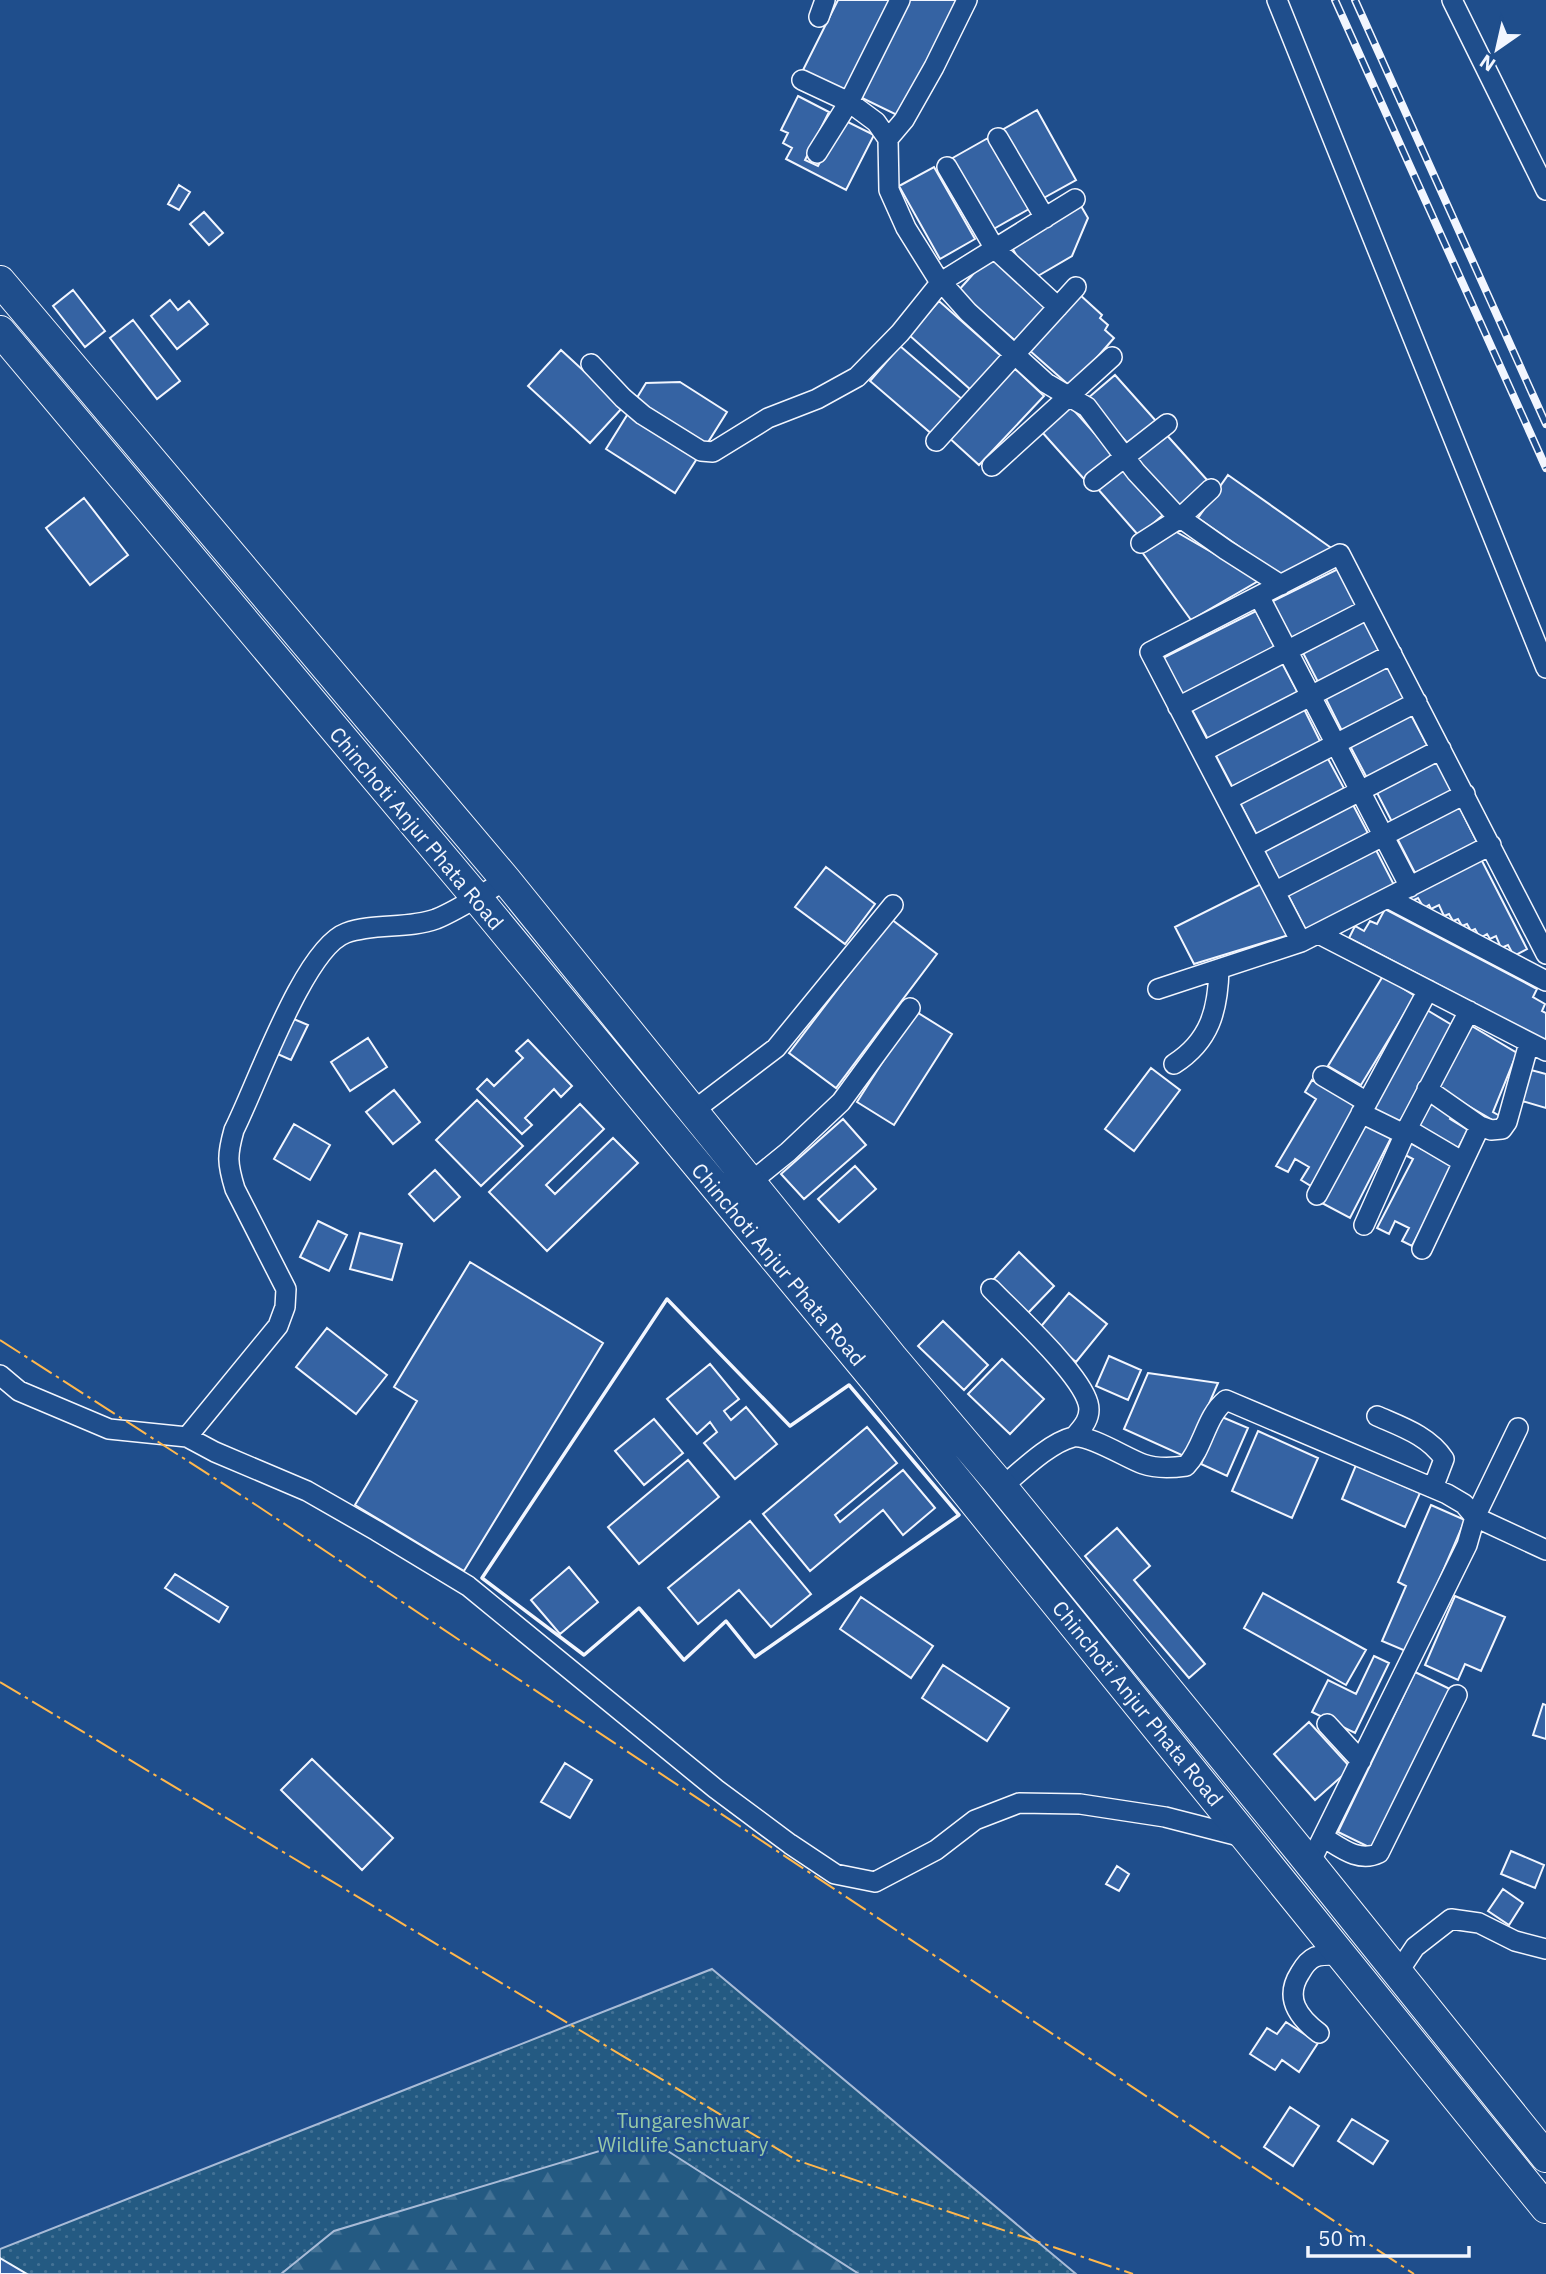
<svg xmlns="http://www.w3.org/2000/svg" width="1546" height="2274" font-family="'IBM Plex Sans',sans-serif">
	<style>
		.green { fill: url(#green-dots); stroke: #a8bbd7; stroke-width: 2 }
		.forest { fill: url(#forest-firs); stroke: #a8bbd7; stroke-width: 2 }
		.building { fill: #3563a3; stroke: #f2f6ff; stroke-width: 2 }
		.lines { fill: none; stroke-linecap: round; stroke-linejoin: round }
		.street-casing { stroke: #f2f6ff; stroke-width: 22 }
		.primary-casing { stroke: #f2f6ff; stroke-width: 32 }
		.street { stroke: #1f4e8c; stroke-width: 19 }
		.primary { stroke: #1f4e8c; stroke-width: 30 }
		.rail-casing { stroke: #f2f6ff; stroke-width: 8 }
		.rail { stroke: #1f4e8c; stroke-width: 5; stroke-dasharray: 16; stroke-linecap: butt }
		.wall { stroke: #f2f6ff; stroke-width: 3.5 }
		.power { stroke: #ffb74d; stroke-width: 2; stroke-dasharray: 24 5 3.5 5; stroke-linecap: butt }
		.labels { text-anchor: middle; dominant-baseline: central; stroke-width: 5; stroke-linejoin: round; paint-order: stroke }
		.street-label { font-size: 21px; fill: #f2f6ff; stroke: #1f4e8c }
		.park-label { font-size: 21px; fill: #97c8a6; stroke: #1f4e8c }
	</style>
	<defs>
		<pattern id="green-dots" width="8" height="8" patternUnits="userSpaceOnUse" patternTransform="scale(1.75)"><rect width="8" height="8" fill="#245a82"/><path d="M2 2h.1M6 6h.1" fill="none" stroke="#447295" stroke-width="1.8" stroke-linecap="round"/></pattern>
		<pattern id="forest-firs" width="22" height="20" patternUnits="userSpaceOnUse" patternTransform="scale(1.75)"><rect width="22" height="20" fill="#245a82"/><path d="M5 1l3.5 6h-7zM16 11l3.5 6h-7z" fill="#447295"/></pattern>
	</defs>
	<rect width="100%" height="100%" fill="#1f4e8c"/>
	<!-- green -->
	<path class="green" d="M712,1969l364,305h-1076v-25z"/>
	<!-- forest -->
	<path class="forest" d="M646,2137l213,137h-578l53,-43z"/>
	<!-- building -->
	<path class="building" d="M838,0h54l-47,92 -42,-22z
		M909,0h49l-59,116 -39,-19z
		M798,96l31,16 -24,48 13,6 24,-47 32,16 -28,55 -60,-31 6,-11 -9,-5 5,-10 -7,-3z
		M1037,110l39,70 -36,20 -40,-69z
		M988,138l41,71 -39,22 -41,-71z
		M934,167l41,72 -35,20 -41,-73z
		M179,185l11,7 -11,18 -11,-6z
		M1081,206l7,12 -16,38 -41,24 -20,-34z
		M204,212l19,21 -14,12 -19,-21z
		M991,254l61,53 -33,37 -61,-53z
		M73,290l32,41 -20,16 -32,-41z
		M1079,294l23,21 -2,3 8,7 -3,5 9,8 -43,49 -42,-37z
		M170,300l8,10 11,-9 19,23 -31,25 -26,-33z
		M939,301l62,55 -30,34 -62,-55z
		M133,320l47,61 -23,18 -47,-61z
		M900,346l63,54 -30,35 -63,-54z
		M561,350l62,57 -33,36 -62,-57z
		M1012,366l32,30 -65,69 -32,-29z
		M1115,375l41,46 -27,24 -41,-47z
		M680,382l47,30 -22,35 -70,-46 11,-18z
		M1071,407l42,47 -29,25 -42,-47z
		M629,412l69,45 -23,36 -69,-44z
		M1164,432l44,49 -30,26 -43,-49z
		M1122,466l42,48 -25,22 -42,-48z
		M1228,475l109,77 -54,25 -85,-59z
		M84,498l44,57 -38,30 -44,-57z
		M1173,530l87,50 -69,40 -49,-68z
		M1338,569l18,36 -67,34 -18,-37z
		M1256,611l21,41 -95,48 -21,-41z
		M1363,616l18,37 -62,31 -19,-37z
		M1282,663l18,34 -90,46 -19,-35z
		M1388,665l18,35 -63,33 -18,-36z
		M1304,709l18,36 -88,45 -19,-36z
		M1410,713l18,34 -61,31 -18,-34z
		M1327,757l19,35 -88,45 -19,-36z
		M1435,758l18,34 -61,30 -17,-33z
		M1351,801l19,36 -89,46 -19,-37z
		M1459,806l18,36 -62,31 -18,-35z
		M1375,848l19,37 -88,45 -19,-37z
		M1480,857l47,92 -13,7 -6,-11 -7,3 -5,-12 -6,3 -3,-5 -7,4 -5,-9 -4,2 -4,-7 -5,2 -4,-7 -5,2 -4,-7 -5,2 -5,-11 -8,4 -2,-4 -5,3 -6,-10 -6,3 -4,-8z
		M826,867l49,37 -30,40 -50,-37z
		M1265,882l27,52 -98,30 -19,-37z
		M1385,909l152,80 -4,8 12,7 -3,7 4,2v28l-197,-103 6,-12 9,5 6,-10 7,3z
		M891,919l46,35 -101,134 -47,-35z
		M1383,976l32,20 -54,89 -33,-19z
		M1427,1010l30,18 -60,98 -30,-19z
		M915,1011l37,23 -58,91 -37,-23z
		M289,1017l19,8 -17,35 -18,-8z
		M1465,1022l52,31 -24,59 7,4 -4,6 -60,-35z
		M368,1038l19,29 -37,24 -19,-29z
		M528,1040l44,46 -11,11 -7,-8 -29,29 7,7 -10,9 -45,-45 10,-10 7,7 29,-28 -7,-7z
		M1151,1068l29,22 -46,61 -29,-22z
		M1531,1070l15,4v34l-24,-7z
		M1312,1080l45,27 -46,79 -10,-6 8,-13 -14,-8 -7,13 -12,-6 40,-67 -11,-7z
		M394,1090l26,32 -27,22 -27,-32z
		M1427,1096l27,16 -4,7 18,11 -11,20 -45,-28z
		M477,1100l46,46 -42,40 -45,-46z
		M580,1104l24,25 -58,56 9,9 58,-56 25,25 -91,88 -58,-59z
		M843,1119l23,26 -62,54 -23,-25z
		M1362,1121l30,15 -42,82 -30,-16z
		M294,1124l36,21 -20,35 -36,-21z
		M1410,1143l44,22 -42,81 -10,-5 7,-13 -14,-7 -6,13 -12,-6 36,-69 -8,-4z
		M855,1166l21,23 -37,33 -21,-23z
		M435,1170l25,27 -26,24 -25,-27z
		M318,1221l29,14 -18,36 -29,-14z
		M360,1233l42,11 -10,36 -42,-11z
		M1019,1252l35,34 -27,28 -35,-33z
		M470,1262l133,81 -139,228 -109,-66 62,-104 -23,-14z
		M1069,1293l38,31 -31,38 -38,-32z
		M943,1321l45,44 -24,25 -46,-44z
		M327,1328l60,47 -31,39 -60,-47z
		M1109,1356l32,14 -13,30 -32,-14z
		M1002,1359l42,40 -34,35 -42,-40z
		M710,1364l29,35 -15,12 7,9 15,-13 31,37 -42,35 -31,-36 13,-11 -7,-10 -13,12 -30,-35z
		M1148,1373l70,10 -32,74 -62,-28z
		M1222,1417l26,11 -21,48 -26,-12z
		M654,1419l29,34 -39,32 -29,-34z
		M867,1427l30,36 -62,52 5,7 63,-52 32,38 -32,27 -20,-25 -73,61 -47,-57z
		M1258,1431l60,27 -26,60 -60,-27z
		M688,1460l31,37 -80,67 -31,-37z
		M1356,1465l64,28 -15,34 -63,-28z
		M1431,1505l34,15 -57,132 -26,-11 24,-55 -8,-4z
		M750,1521l61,73 -40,33 -32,-37 -41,34 -30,-36z
		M1117,1528l33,38 -16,14 71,84 -16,14 -104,-122z
		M569,1567l29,35 -38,32 -29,-34z
		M175,1574l53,33 -9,15 -54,-34z
		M1263,1593l103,57 -20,35 -102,-57z
		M1455,1596l50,21 -24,54 -16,-7 -7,16 -33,-15z
		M861,1597l72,49 -22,32 -71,-49z
		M1374,1656l15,7 -34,70 -43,-21 16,-32 28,14z
		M943,1665l66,43 -22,33 -65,-43z
		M1415,1672l39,19 -77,160 -39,-19z
		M1543,1704l3,1v34l-13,-4z
		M1309,1722l42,46 -36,32 -41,-46z
		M312,1759l81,79 -31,32 -81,-80z
		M565,1763l27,17 -22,38 -29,-16z
		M1511,1851l33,14 -9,23 -34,-14z
		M1117,1866l12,8 -10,17 -13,-7z
		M1503,1889l20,14 -14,22 -21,-14z
		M1286,2022l32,21 -19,29 -17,-12 -7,10 -25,-16 17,-26 10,6z
		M1290,2107l29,19 -26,40 -29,-19z
		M1352,2119l36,22 -15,23 -35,-23z
		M0,2258l27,16h-27z"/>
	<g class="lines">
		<defs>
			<path id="street" d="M1277,0l269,668
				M1452,0l94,190
				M819,17l6,-17
				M802,80l47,22 27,20 12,17 1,51 17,38 30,48 32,36 78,71 41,24 49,65 39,42 51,36 55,35
				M998,138l47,80
				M888,139l16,-19 30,-53 33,-67
				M817,153l32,-51 51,-102
				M947,167l48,82 63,58
				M591,364l32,34 20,17 58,36 12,1 55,-34 49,-19 40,-22 43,-44 41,-51 134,-83
				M936,441l140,-154
				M992,466l120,-109
				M1094,481l73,-57
				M1141,543l39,-25 31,-29
				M1259,596l151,291
				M1178,707l190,-98
				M1202,752l190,-98
				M1227,800l190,-98
				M1491,845l-190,97 -151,-290 190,-98 206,400
				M1252,847l189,-98
				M1276,891l189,-97
				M1388,898l158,83
				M1319,934l227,117
				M1158,989l143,-47
				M1174,1064c36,-23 44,-54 45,-95
				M1323,1076l44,26
				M1427,1089l53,37 11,4 11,-1 5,-7 22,-79
				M693,1111l83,-63 117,-143
				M1361,1113l43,21
				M1407,1129l56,33
				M751,1182l37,-30 53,-50 69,-94
				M1317,1195l111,-205
				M1364,1225l43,-96 62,-118
				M1422,1249l58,-123
				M991,1289c24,25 89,84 97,114 4,14 -5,24 -14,34
				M0,1375l19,16 90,38 78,8 28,15 92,39 70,40 91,55 248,203 74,55 45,30 40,8 61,-32 39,-30 44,-17 61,1 85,13 82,21
				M1377,1416c25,11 52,20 67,43l-11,29
				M1518,1428l-43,89 71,33
				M187,1437l91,-111 7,-19 1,-18 -51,-100c-8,-26 -8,-34 -1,-59 22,-43 70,-182 112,-197 27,-10 63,-4 90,-14 24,-10 47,-26 70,-39
				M1002,1487c19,-16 47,-44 71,-50 16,-3 53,21 70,27 14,5 29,4 43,2 18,-19 19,-49 40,-66l221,94 17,10 11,13 -8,28 -157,318
				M1327,1724l34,37
				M1323,1837c18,11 36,26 56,16l78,-158
				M1397,1974l18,-27 36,-28 28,4 36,18 31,8
				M1319,2033c-21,-16 -35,-35 -19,-60 4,-7 8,-13 15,-16 8,-3 20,-2 28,-2"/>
			<path id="primary" d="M0,281l506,599 386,477 106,125 301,368 247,307
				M0,331l476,566 401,485 669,826"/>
		</defs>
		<!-- street casing -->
		<use href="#street" class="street-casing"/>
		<!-- primary casing -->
		<use href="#primary" class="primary-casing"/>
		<!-- street -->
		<use href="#street" class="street"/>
		<!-- primary -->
		<use href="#primary" class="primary"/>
		<defs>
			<path id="rail" d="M1335,0l211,468
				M1355,0l191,424"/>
		</defs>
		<!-- rail casing -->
		<use href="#rail" class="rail-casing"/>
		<!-- rail -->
		<use href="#rail" class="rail"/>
		<!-- wall -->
		<path class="wall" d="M667,1299l123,127 59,-41 110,130 -204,142 -29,-36 -42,39 -45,-52 -55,47 -102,-77z"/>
		<!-- power -->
		<path class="power" d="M0,1340l250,161 1164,773
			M0,1682l796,478 337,114"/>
	</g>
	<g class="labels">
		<!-- street labels -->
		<g class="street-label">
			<text transform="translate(417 828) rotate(50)">Chinchoti Anjur Phata Road</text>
			<text transform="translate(779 1264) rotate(50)">Chinchoti Anjur Phata Road</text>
			<text transform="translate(1138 1703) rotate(51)">Chinchoti Anjur Phata Road</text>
		</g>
		<!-- park labels -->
		<g class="park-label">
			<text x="683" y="2120">Tungareshwar<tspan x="683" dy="24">Wildlife Sanctuary</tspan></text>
		</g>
	</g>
	<!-- north arrow -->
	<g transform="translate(1497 49) rotate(214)" stroke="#1f4e8c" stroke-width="5" paint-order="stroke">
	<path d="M0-5L12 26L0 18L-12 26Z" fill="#f2f6ff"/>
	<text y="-10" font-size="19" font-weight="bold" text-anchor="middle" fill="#f2f6ff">N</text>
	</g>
	<!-- scale -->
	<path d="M1308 2246v10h161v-10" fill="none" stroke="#f2f6ff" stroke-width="3.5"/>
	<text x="1318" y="2246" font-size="21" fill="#f2f6ff" stroke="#1f4e8c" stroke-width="5" paint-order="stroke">50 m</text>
</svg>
